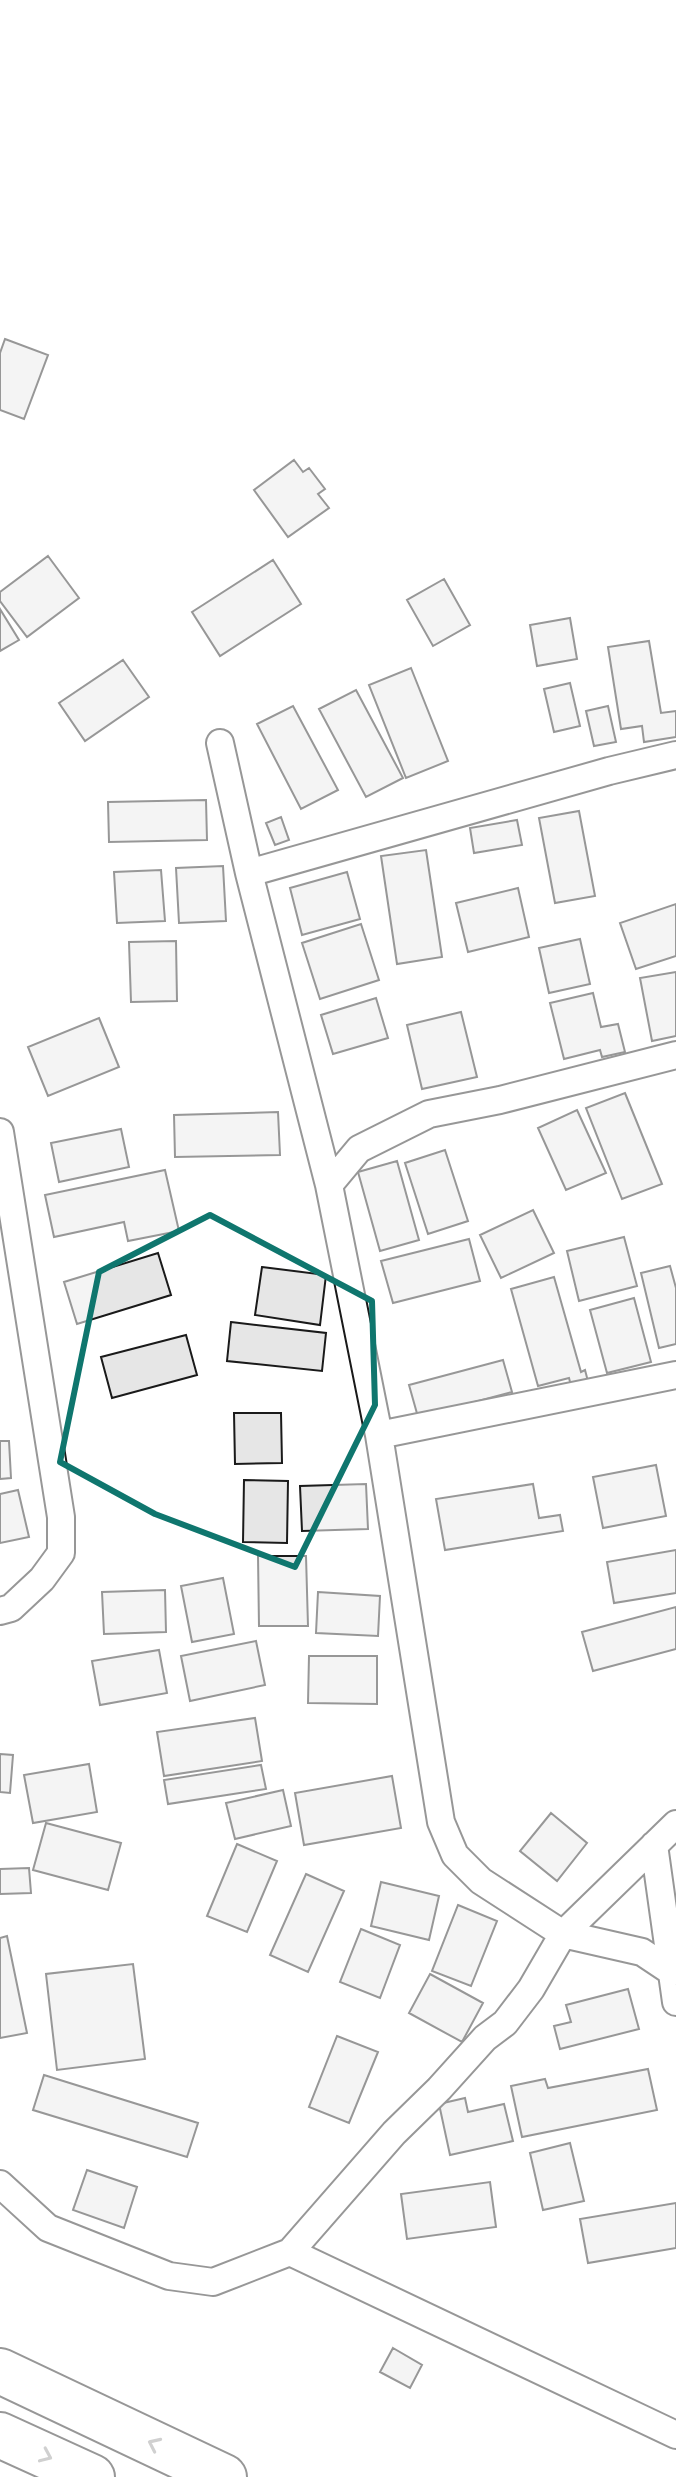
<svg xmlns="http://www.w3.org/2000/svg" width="676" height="2477" font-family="'DM Sans',sans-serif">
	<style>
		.building { fill: #e6e6e6; stroke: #1a1a1a; stroke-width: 2 }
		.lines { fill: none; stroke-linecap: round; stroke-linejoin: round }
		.minor-casing { stroke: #1a1a1a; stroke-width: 30 }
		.motorway-casing { stroke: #1a1a1a; stroke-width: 48 }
		.minor { stroke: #fff; stroke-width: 26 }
		.motorway { stroke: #fff; stroke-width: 44 }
		.oneway { stroke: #989898 }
		.marked { fill: none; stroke: #0f766e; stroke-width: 6; stroke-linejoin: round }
	</style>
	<rect width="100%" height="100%" fill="#fff"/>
	<!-- building -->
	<path class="building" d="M5,339l43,16 -24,64 -24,-9v-57z
		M294,460l9,12 6,-4 16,21 -7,5 11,14 -41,29 -34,-47z
		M48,556l31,42 -52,39 -27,-36v-9z
		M273,560l28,44 -81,52 -28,-44z
		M444,579l26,46 -37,21 -26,-46z
		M0,609l19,31 -19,11z
		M570,618l7,41 -40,7 -7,-41z
		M649,641l12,72 15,-2v26l-32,5 -2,-16 -21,3 -13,-82z
		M123,660l26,37 -64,44 -26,-38z
		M411,668l37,93 -42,17 -37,-93z
		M570,683l10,43 -26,6 -10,-43z
		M356,690l47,88 -37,19 -47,-88z
		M293,706l45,84 -37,19 -44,-85z
		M608,706l8,36 -22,4 -8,-35z
		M206,800l1,40 -98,2 -1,-40z
		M579,811l16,85 -40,7 -16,-85z
		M281,817l8,23 -14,5 -9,-22z
		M517,820l5,25 -48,8 -4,-25z
		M426,850l16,107 -45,7 -16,-108z
		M223,866l3,55 -47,2 -3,-55z
		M161,870l4,51 -48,2 -3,-51z
		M347,872l13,47 -58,16 -12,-47z
		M518,888l11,49 -61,15 -12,-49z
		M676,904v52l-40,13 -16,-46z
		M361,924l18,56 -59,19 -18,-56z
		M580,939l10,45 -41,9 -10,-45z
		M176,941l1,60 -46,1 -2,-60z
		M676,972v64l-24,5 -12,-63z
		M593,993l8,34 17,-3 7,28 -23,5 -2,-7 -36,9 -14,-56z
		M376,998l12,40 -55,16 -12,-39z
		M461,1012l16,65 -55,12 -15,-64z
		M99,1018l20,49 -71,29 -20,-49z
		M625,1093l37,91 -40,15 -36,-91z
		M577,1110l29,63 -40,17 -28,-62z
		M278,1112l2,43 -105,2 -1,-42z
		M121,1129l8,38 -70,15 -8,-39z
		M445,1150l23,71 -40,13 -23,-71z
		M397,1161l22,79 -39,11 -22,-79z
		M165,1170l14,61 -51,10 -4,-19 -70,15 -9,-42z
		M533,1210l21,43 -53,25 -21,-43z
		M624,1237l13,49 -58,15 -12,-50z
		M469,1239l11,42 -87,22 -12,-42z
		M158,1253l13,42 -94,29 -13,-42z
		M670,1266l6,22v56l-17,4 -18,-75z
		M262,1267l64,8 -6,50 -65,-10z
		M554,1277l27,95 4,-2 5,19 -17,4 -4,-15 -31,8 -27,-97z
		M634,1298l17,64 -44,11 -17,-63z
		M231,1322l95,11 -4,38 -95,-10z
		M186,1335l11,40 -85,23 -11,-41z
		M503,1360l9,32 -94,25 -9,-32z
		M234,1413h47l1,50 -47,1z
		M0,1441h9l2,37 -11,1z
		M656,1465l10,51 -63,12 -10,-51z
		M244,1480l44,1 -1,62 -44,-1z
		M366,1484l2,45 -66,2 -2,-45z
		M533,1484l6,34 21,-3 3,16 -118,19 -9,-51z
		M18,1490l11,47 -29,6v-49z
		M676,1550v43l-62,10 -7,-41z
		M258,1556h48l2,70h-49z
		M223,1578l11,56 -42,8 -11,-56z
		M165,1590l1,42 -62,2 -2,-42z
		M318,1592l62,4 -2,40 -62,-3z
		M676,1607v42l-83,22 -11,-39z
		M256,1641l9,44 -75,16 -9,-45z
		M159,1650l8,43 -67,12 -8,-44z
		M309,1656h68v48l-69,-1z
		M255,1718l7,43 -98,15 -7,-44z
		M0,1754l13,1 -3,38 -10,-1z
		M89,1764l8,48 -64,11 -9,-48z
		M261,1765l5,24 -98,15 -4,-24z
		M392,1776l9,52 -97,17 -9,-52z
		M283,1790l8,36 -56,13 -9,-36z
		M551,1813l36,30 -30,38 -37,-30z
		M46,1823l75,20 -13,47 -75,-20z
		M237,1844l40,17 -30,71 -40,-16z
		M29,1868l2,25 -31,1v-25z
		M306,1874l38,17 -36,81 -38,-17z
		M381,1882l58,14 -10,44 -58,-14z
		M458,1905l39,16 -26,65 -39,-15z
		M361,1929l39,16 -20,53 -40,-16z
		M7,1936l20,97 -27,5v-100z
		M133,1964l12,95 -88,11 -11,-96z
		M430,1974l53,29 -21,39 -53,-29z
		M628,1989l11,40 -79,20 -6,-23 17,-4 -5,-17z
		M337,2036l41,16 -29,71 -40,-16z
		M648,2069l9,41 -135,27 -11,-51 34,-7 3,9z
		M44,2075l154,48 -11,34 -154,-47z
		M465,2098l3,14 36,-8 9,37 -63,14 -11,-51z
		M570,2143l14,58 -41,9 -13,-57z
		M87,2170l50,17 -13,41 -51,-18z
		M490,2182l6,45 -89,12 -6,-45z
		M676,2203v45l-88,15 -8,-44z
		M393,2348l29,17 -12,23 -30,-16z"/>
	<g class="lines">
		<defs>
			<path id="minor" d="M220,743l29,130 80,312 50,250 62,387 14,33 26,26 82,53 79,18 30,20
				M249,873l360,-102 67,-16
				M0,1132l61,385v36l-19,26 -31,29 -11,3
				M329,1185l30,-36 70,-35 71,-14 176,-45
				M379,1435l297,-60
				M654,1845l22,157
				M0,2184l48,44 121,48 44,6 77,-30 386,183
				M290,2252l104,-119 45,-44 46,-51 20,-15 26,-34 32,-55 113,-110"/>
			<path id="motorway" d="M0,2371l224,106
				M0,2435l92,42"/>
		</defs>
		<!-- minor casing -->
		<use href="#minor" class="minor-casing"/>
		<!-- motorway casing -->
		<use href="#motorway" class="motorway-casing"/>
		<!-- minor -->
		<use href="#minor" class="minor"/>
		<!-- motorway -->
		<use href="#motorway" class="motorway"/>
	</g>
	<!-- one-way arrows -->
	<defs><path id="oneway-chevron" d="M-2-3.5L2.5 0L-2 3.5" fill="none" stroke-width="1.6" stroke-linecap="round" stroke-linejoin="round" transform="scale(2)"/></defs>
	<g class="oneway">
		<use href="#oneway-chevron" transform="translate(154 2444) rotate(-155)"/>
		<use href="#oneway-chevron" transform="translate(46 2456) rotate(24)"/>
	</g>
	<!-- marked area -->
	<path d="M0 0H676V2477H0ZM210,1215l162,86 3,104 -80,162 -140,-53 -95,-52 39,-190z" fill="#fff" fill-opacity=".55" fill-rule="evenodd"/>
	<path class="marked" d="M210,1215l162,86 3,104 -80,162 -140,-53 -95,-52 39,-190z"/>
</svg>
